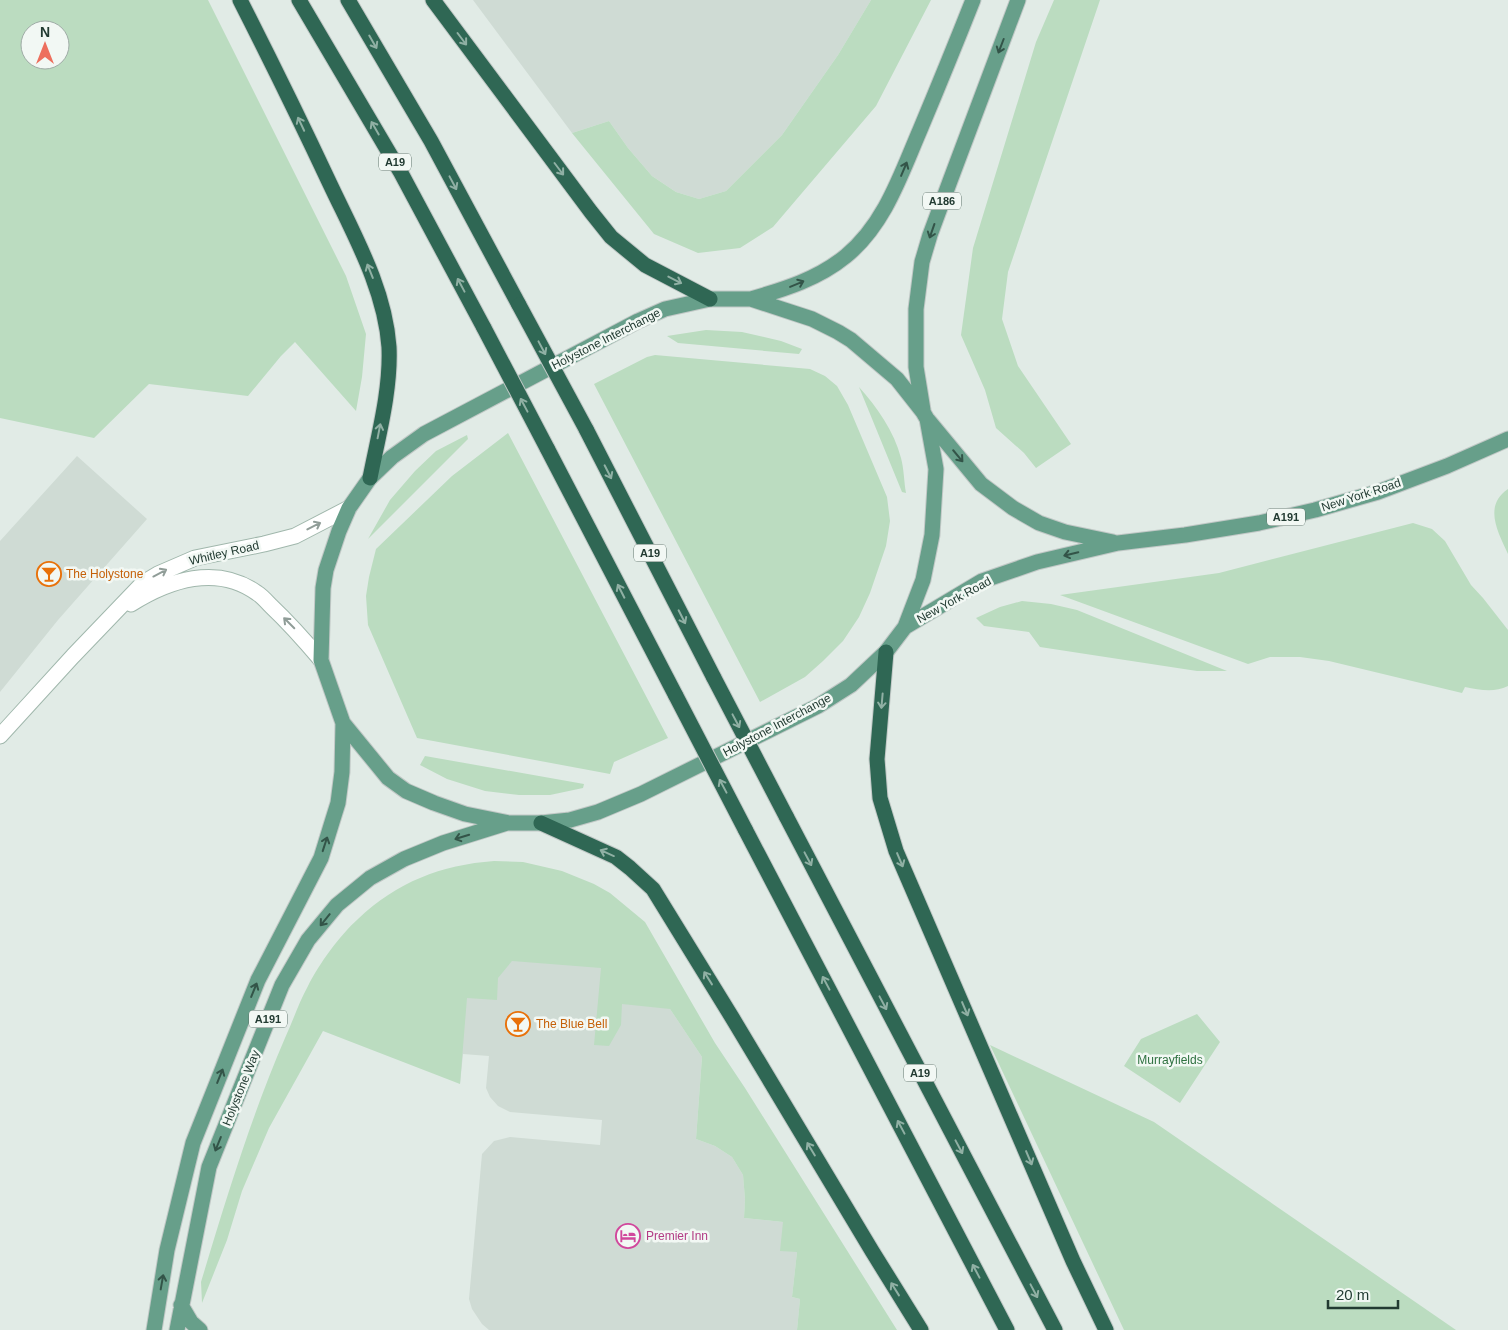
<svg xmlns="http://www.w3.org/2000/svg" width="1508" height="1330" font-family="Helvetica,sans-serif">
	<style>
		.built { fill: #cfdbd4 }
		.green { fill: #bbdcc0; fill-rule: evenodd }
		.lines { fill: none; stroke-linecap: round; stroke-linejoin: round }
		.secondary-casing { stroke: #a0b7ac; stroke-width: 17 }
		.primary-casing { stroke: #c1c8c6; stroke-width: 17 }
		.highway-casing { stroke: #c1c8c6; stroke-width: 17 }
		.secondary { stroke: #fff; stroke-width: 15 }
		.primary { stroke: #679f8a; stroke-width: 15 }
		.highway { stroke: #2f6754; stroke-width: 15 }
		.highway-bridge-casing { stroke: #c1c8c6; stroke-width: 17; stroke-linecap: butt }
		.highway-bridge { stroke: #2f6754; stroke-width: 15 }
		.oneway { stroke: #90b0a4 }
		.oneway2 { stroke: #335448 }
		.oneway3 { stroke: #909d98 }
		.labels { text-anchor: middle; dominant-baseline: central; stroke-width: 5; stroke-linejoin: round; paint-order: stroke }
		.shield { fill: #f2f8f4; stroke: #60746c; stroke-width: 1 }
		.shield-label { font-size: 11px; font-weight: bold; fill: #223b32 }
		.street-label { font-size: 12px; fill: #223b32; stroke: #f2f8f4 }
		.food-label { font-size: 12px; fill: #c56008; stroke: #f2f8f4; text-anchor: start }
		.park-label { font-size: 12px; fill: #2e7140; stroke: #f2f8f4 }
		.hotel-label { font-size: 12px; fill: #b23c85; stroke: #f2f8f4; text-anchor: start }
	</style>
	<rect width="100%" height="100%" fill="#e1ebe6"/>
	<!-- built -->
	<path class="built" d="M473,0h398l-33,55 -56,80 -56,56 -27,8 -23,-7 -24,-16 -24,-28 -19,-27 -37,12z
		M77,456l70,63 -89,101 -58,72v-151z
		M513,893l157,116 32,48 -6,82 19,7 17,11 11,18 2,24 -1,19 39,4 14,30 -5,45 8,2 -3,31h-308l-7,-6 -10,-15 -3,-10 13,-145 12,-13 16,-4 90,8 2,-25 -92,-8 -12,-6 -8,-9 -4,-9 3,-32 -26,-2 -3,30 -65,-121z"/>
	<!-- green -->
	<path class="green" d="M0,0h208l138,276 20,58 -4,43 -6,34 -61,-69 -14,14 -33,40 -99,-12 -55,54 -94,-20zM30,30h30v30h-30z
		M871,0h60l-55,106 -103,121 -33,21 -42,5 -44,-19 -82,-101 37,-12 19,27 24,28 24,16 23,7 27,-8 56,-56 56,-80z
		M1054,0h46l-92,272 -6,47 16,47 53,78 -35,24 -12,-15 -28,-25 -11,-38 -24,-55 12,-87 63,-206z
		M706,330l36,2 39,9 21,8 -3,5 -121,-11 -11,-7z
		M655,355l155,14 15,7 12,10 11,19 39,92 3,24 -4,25 -16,47 -11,24 -16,24 -20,20 -18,16 -45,25 -166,-318 53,-27z
		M859,387c18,20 35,44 42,71 3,11 3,24 5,35l-4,-1z
		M508,433l160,305 -54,24 -4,12 -193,-36 -49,-113 -2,-29 3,-19 7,-28 76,-73z
		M467,435l1,4 -100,100 22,-39 25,-29 21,-20z
		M1508,489v65c-10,-22 -25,-48 0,-65z
		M1413,523l19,6 13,12 26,44 12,13 25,32v56c-14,7 -28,4 -43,1l-3,6 -133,-32 -29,-4h-30l-22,7 -188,-69 159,-22z
		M1022,601l29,3 26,6 150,61h-30l-157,-24 -11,-15 -45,-6 -8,-8 24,-11z
		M425,756l159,28 -1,4 -33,7h-31l-34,-4 -38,-12 -27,-14z
		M494,861l29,1 39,9 32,13 16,9 35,29 70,121 30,45 152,242h-100l3,-31 -8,-2 5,-45 -17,-1 3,-29 -39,-4 1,-19 -2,-24 -11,-18 -17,-11 -19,-7 6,-82 -32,-48 -48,-5 -1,21 -12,21 -15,-1 7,-77 -89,-7 -14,17 -1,22 -30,-2 -7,86 -137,-53 -54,97 -27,63 -15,49 -25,63 -1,-21c25,-83 50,-165 84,-244 8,-17 14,-36 23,-52 11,-22 32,-51 50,-67 39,-37 83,-54 136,-58z
		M1197,1014l23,28 -40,61 -56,-37 17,-27z
		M990,1045l164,77 302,208h-332z"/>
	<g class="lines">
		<defs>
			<path id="secondary" d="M131,604c38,-24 86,-40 126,-11 5,3 10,9 14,13 18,17 34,35 50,54
				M0,736l73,-80 70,-73 15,-9 37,-16 69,-14 31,-8 54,-28"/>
			<path id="primary" d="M710,299h41l61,20 26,13 13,8 46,39 26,33 4,7 9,50 -4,66 -9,45 -18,47 -19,25 -35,33 -33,21 -177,88 -43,18 -28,8 -29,3h-32l-44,-9 -31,-11 -28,-12 -18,-13 -45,-55 -22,-63 2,-72 3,-18 13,-39 10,-23 21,-30 22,-21 32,-23 214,-113 27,-12z
				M751,299c34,-10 67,-20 95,-43 39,-32 55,-82 74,-126 18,-43 36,-87 53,-130
				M923,410l-7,-43v-58l6,-47 8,-27 20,-54 68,-181
				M928,420l53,64 32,24 26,15 26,9 48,10
				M905,627l77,-46 55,-19 81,-19 67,-8 74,-12 56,-13 63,-18 69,-26 61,-27
				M181,1305l10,17 9,8
				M154,1330l13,-80 26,-107 65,-163 63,-122 12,-39 5,-16 4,-31 1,-49
				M177,1330l32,-163 73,-182 26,-45 29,-35 33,-27 34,-19 39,-16 64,-20"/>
			<path id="highway" d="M240,0c31,61 61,122 90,184 24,51 55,105 59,163 2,43 -11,90 -19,131
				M299,0l102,173 83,155
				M348,0l83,141 88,164
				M433,0l158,212 20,25 34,28 65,34
				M586,429l128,249
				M547,448l129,248
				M886,652l-9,107 3,39 16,53 177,410 33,69
				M786,816l269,514
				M541,823l75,34 14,11 23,21 80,130 139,232 49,79
				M745,829l262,501"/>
		</defs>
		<!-- secondary casing -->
		<use href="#secondary" class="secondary-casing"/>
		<!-- primary casing -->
		<use href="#primary" class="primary-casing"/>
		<!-- highway casing -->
		<use href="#highway" class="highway-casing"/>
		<!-- secondary -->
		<use href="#secondary" class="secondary"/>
		<!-- primary -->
		<use href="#primary" class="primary"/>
		<!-- highway -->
		<use href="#highway" class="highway"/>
		<defs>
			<path id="highway-bridge" d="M519,305l67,124
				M484,328l63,120
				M714,678l72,138
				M676,696l69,133"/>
		</defs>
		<!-- highway-bridge casing -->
		<use href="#highway-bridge" class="highway-bridge-casing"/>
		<!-- highway-bridge -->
		<use href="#highway-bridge" class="highway-bridge"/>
	</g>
	<!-- one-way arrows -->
	<defs><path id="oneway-shaft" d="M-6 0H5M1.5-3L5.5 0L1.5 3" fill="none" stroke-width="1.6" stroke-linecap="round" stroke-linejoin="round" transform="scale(1.25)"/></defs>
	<g class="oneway">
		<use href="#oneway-shaft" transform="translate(462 39) rotate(53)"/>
		<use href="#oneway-shaft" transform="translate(373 42) rotate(60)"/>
		<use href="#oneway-shaft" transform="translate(301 124) rotate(-115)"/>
		<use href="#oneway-shaft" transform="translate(375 128) rotate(-120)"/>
		<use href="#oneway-shaft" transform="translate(559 169) rotate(53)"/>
		<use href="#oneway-shaft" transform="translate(453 183) rotate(62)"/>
		<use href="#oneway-shaft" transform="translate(370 271) rotate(-112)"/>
		<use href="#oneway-shaft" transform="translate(675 280) rotate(27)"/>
		<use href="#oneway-shaft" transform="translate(461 285) rotate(-118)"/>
		<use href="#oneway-shaft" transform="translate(542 348) rotate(62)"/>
		<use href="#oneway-shaft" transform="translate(524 405) rotate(-118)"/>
		<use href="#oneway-shaft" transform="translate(379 431) rotate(-79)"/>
		<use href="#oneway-shaft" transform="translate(608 472) rotate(63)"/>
		<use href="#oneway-shaft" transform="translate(621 591) rotate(-117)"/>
		<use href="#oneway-shaft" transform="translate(682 617) rotate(63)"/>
		<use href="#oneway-shaft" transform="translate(882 701) rotate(95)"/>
		<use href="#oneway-shaft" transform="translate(736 721) rotate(62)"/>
		<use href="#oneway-shaft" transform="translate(723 786) rotate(-118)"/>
		<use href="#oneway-shaft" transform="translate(607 853) rotate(-156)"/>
		<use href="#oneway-shaft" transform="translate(808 859) rotate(62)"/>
		<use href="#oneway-shaft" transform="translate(900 860) rotate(67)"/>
		<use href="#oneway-shaft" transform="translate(708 978) rotate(-122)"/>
		<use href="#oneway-shaft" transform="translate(826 983) rotate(-118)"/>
		<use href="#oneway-shaft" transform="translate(883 1003) rotate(62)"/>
		<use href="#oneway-shaft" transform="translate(965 1009) rotate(67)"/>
		<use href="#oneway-shaft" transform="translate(901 1127) rotate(-118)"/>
		<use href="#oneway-shaft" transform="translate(959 1147) rotate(62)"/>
		<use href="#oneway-shaft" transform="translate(811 1149) rotate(-121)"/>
		<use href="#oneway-shaft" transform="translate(1029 1158) rotate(67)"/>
		<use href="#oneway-shaft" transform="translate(976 1271) rotate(-118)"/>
		<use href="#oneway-shaft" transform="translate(895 1289) rotate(-122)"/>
		<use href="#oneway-shaft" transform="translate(1034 1291) rotate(62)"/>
	</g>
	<g class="oneway2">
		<use href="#oneway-shaft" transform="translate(1001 46) rotate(111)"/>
		<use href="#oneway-shaft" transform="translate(904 169) rotate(-67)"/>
		<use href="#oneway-shaft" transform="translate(932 231) rotate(109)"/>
		<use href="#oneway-shaft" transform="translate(797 284) rotate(-23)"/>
		<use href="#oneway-shaft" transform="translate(958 456) rotate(50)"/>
		<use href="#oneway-shaft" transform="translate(1071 554) rotate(167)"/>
		<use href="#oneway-shaft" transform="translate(462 837) rotate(163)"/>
		<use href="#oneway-shaft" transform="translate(325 844) rotate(-72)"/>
		<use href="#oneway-shaft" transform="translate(325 920) rotate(129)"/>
		<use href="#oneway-shaft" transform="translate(254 990) rotate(-68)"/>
		<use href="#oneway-shaft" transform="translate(220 1076) rotate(-68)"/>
		<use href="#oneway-shaft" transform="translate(218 1144) rotate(112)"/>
		<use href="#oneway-shaft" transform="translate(162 1282) rotate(-80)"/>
	</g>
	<g class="oneway3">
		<use href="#oneway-shaft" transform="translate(314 526) rotate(-27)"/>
		<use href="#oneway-shaft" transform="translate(160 573) rotate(-28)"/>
		<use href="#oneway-shaft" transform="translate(289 623) rotate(-135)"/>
	</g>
	<!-- icons -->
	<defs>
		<symbol id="bar-ring" viewBox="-11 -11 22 22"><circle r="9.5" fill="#f2f8f4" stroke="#e8710a" stroke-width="1.5"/><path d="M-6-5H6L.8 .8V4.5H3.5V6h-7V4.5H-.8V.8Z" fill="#e8710a"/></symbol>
		<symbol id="hotel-ring" viewBox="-11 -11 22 22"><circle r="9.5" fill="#f2f8f4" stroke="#d1479c" stroke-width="1.5"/><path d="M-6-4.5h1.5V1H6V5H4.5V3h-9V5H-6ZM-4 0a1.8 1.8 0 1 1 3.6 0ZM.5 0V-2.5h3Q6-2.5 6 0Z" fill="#d1479c"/></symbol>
	</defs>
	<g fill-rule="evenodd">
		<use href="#bar-ring" x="35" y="560" width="28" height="28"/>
		<use href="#bar-ring" x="504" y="1010" width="28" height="28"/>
		<use href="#hotel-ring" x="614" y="1222" width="28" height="28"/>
	</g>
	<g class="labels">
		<!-- shield labels -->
		<g class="shield">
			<rect x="379" y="153.5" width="32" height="17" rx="4"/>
			<rect x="923" y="192.5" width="38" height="17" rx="4"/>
			<rect x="1267" y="508.5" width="38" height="17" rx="4"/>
			<rect x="634" y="544.5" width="32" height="17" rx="4"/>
			<rect x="249" y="1010.5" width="38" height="17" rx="4"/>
			<rect x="904" y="1064.5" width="32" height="17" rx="4"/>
		</g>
		<g class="shield-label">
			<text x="395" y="162">A19</text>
			<text x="942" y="201">A186</text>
			<text x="1286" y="517">A191</text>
			<text x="650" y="553">A19</text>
			<text x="268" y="1019">A191</text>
			<text x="920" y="1073">A19</text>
		</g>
		<!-- street labels -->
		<g class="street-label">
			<text transform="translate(606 339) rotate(-27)">Holystone Interchange</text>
			<text transform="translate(1361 495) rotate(-18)">New York Road</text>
			<text transform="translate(224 553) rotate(-13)">Whitley Road</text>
			<text transform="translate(954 600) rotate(-29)">New York Road</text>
			<text transform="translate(777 725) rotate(-28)">Holystone Interchange</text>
			<text transform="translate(241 1088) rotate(-68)">Holystone Way</text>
		</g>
		<!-- food labels -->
		<g class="food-label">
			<text x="66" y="574">The Holystone</text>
			<text x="536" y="1024">The Blue Bell</text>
		</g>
		<!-- park labels -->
		<g class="park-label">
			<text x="1170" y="1060">Murrayfields</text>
		</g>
		<!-- hotel labels -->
		<g class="hotel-label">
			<text x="646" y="1236">Premier Inn</text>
		</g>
	</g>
	<!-- north arrow -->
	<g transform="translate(45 45)"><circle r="24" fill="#f2f8f4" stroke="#9faca6"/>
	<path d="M0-4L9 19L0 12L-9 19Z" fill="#ed6f5d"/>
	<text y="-8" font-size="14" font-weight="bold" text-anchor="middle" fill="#223b32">N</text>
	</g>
	<!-- scale -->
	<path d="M1328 1300v8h70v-8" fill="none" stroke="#223b32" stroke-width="2.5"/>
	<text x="1336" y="1300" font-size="15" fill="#223b32" stroke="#f2f8f4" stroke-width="4" paint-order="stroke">20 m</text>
</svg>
